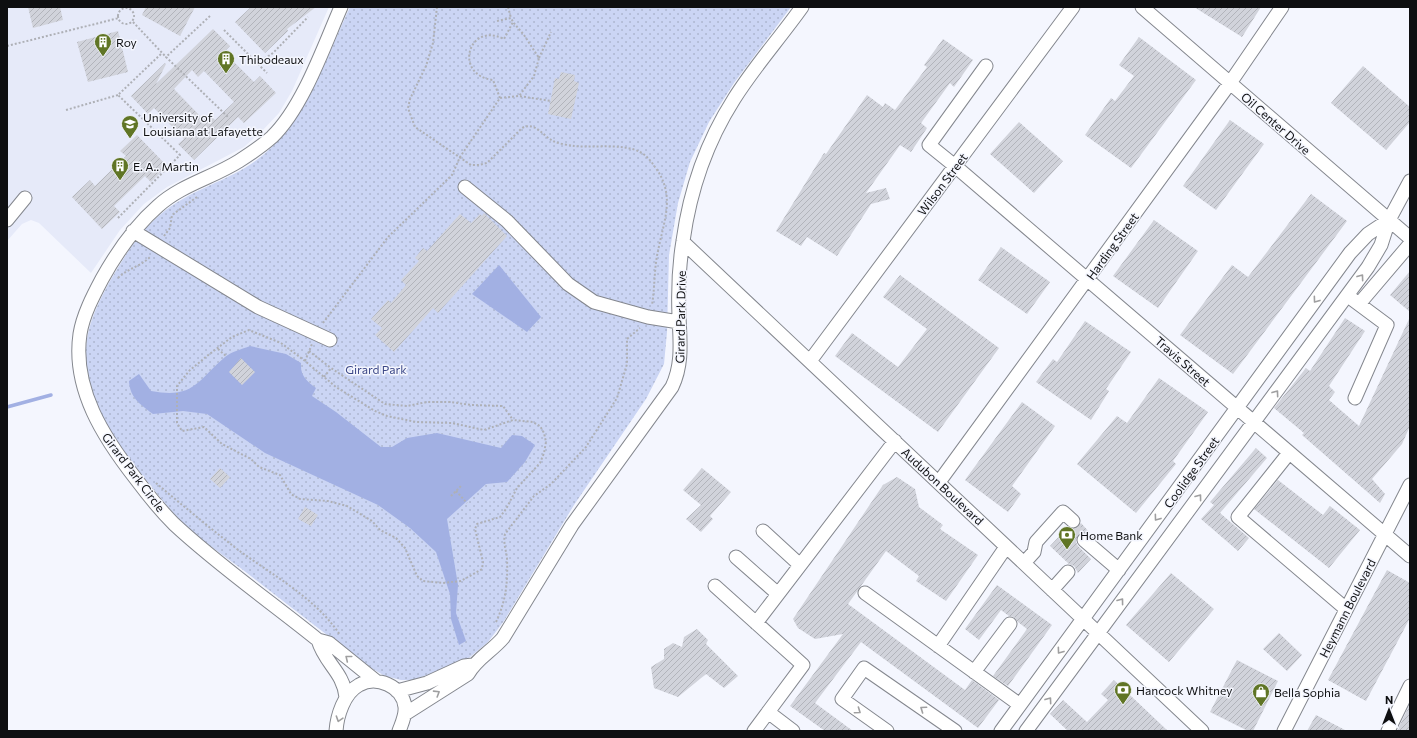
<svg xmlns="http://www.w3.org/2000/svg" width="1417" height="738" font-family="Commissioner,sans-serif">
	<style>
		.built { fill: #e6eaf9 }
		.park { fill: url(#park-dots) }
		.water { fill: #a2b0e3 }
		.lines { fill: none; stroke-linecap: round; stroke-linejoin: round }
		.stream { stroke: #a2b0e3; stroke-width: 3.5 }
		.building { fill: url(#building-hatch); fill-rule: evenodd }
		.minor-tunnel { stroke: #d2d3da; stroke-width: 13; stroke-dasharray: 13 6; stroke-linecap: butt }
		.minor-casing { stroke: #84878e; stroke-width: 15 }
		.path { stroke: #aeb0b6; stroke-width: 2; stroke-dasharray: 2 2; stroke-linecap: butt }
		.minor { stroke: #fff; stroke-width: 13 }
		.oneway { stroke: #9f9fa0 }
		.labels { text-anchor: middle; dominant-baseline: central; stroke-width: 3; stroke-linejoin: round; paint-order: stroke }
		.poi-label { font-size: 12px; fill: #0e0f11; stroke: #f4f6fe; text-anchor: start }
		.street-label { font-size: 12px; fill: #0e0f11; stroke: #f4f6fe }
		.park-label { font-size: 12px; fill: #3c4887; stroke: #f4f6fe }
	</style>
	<defs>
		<pattern id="park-dots" width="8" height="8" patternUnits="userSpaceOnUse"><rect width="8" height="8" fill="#cbd5f4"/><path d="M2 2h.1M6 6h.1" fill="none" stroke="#adb6d0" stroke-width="1.8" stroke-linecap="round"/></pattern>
		<pattern id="building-hatch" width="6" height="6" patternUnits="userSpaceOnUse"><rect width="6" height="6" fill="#d1d3db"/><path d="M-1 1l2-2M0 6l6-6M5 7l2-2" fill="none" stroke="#b2b4bb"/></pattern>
	</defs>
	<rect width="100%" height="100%" fill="#f4f6fe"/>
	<!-- built -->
	<path class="built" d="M7,7h322l-37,84 -13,22 -17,18 -18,16 -77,40 -23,17 -24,26 -29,43 -52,-50 -8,-3 -9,4 -15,17z"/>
	<!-- park -->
	<path class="park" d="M350,7h441l-57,76 -25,39 -19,40 -12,41 -9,52 -2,77 -3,32 -18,35 -72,106 -70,116 -16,21 -18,15 -18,10 -40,13h-11l-16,-4 -14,-8c-42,-31 -83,-63 -124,-95 -20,-15 -42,-30 -61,-47 -12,-11 -24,-26 -35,-40 -31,-37 -65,-79 -65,-129 -1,-28 11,-52 24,-76 14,-24 29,-49 51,-67 27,-23 61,-31 90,-50 53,-35 73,-102 99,-157z"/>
	<!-- water -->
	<path class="water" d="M499,265l42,52 -14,15 -55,-38z
		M250,346l36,8 15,9c-1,13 6,18 15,25l-4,8 24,16 45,35h11l15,-9 30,-5 64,15 11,-13 10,1 13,9 -10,17 -18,20 -21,2 -39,35 11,66 -2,28 10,28 -7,4 -8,-26 -1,-25 -14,-42 -26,-24 -32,-23 -113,-52 -58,-39 -24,-3 -30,3c-13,-10 -23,-16 -24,-33l10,-7 12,17c43,8 46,-10 74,-34 6,-5 17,-8 25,-11z"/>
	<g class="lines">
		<!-- stream -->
		<path class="stream" d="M7,407l44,-12"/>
	</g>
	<!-- building -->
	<path class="building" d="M28,7h32l3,13 -30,8z
		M146,7h49l-15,29 -38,-21z
		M251,7h65l-29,22 1,2 -23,22 -30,-31z
		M1194,7h67l-19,30z
		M213,29l17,17 -6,6 30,30 6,-6 16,17 -32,30 -6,-6 -44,43 -16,-16 6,-5 -30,-31 -6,6 -17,-18 34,-33 1,1 -10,20zM192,70l6,7 6,-6 30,31 -19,18 -6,-6 -6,5 -29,-30z
		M118,31l10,41 -40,10 -11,-40z
		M1139,37l57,43 -65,88 -46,-33 26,-37 4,3 19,-25 -15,-11z
		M943,39l30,21 -19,27 -4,-4 -29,40 6,5 -16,24 -11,-7 -34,48 20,-5 4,11 -19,5 -34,52 -30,-19 -6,9 -25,-15 48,-78 2,1 41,-59 16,12 2,-4 10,7 32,-43 -3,-2z
		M1363,66l47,41v15l-24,28 -55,-47z
		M561,72l14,3 -1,6 5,2 -8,36 -23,-5 7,-36 4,1z
		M1230,120l34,24 -48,66 -33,-24z
		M1019,122l44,39 -29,32 -44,-39z
		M137,135l30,31 -16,16 -6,-6 -31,30 6,6 -18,17 -30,-32 18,-17 5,6 31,-30 -6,-5z
		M1311,194l36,27 -114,153 -53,-39 52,-70 16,12z
		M484,213l23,23 -69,77 -5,-5 -39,44 -19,-17 7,-7 -11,-9 17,-19 3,3 15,-18 -5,-5 18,-19 -4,-3 8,-10 4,3 33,-37 11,9 9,-9 2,2z
		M1154,220l44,31 -40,57 -45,-32z
		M1001,247l49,35 -23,32 -49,-34z
		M1410,271v41l-20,-17z
		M900,275l99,73 -61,84 -103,-76 17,-23 46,34 29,-38 -44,-32z
		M1410,317v109l-8,18 -30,35 13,15 -5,9 -78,-68 2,-2 -30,-25 32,-40 4,3 35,-53 20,13 -36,55 6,6 -6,8 30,26z
		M1085,321l46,31 -25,37 3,2 -18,29 -55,-38 17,-23 4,3z
		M241,358l14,14 -13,13 -13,-13z
		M1159,378l49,34 -35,49 3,3 -40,49 -59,-49 40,-48 10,7z
		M1022,402l33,24 -43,60 9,8 -13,18 -43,-32z
		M1256,448l11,10 -47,55 29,25 -11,13 -37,-32 13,-14 -4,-3z
		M220,468l10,9 -10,11 -10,-9z
		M702,468l29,24 -21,24 3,3 -12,13 -15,-13 15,-14 -18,-15z
		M897,477l18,12 4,18 24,18 -3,4 38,26 -32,46 -30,-20 3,-5 -33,-25 -38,53 117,86 7,-10 27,20 -21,28 -117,-86 -46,61 38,28h-28l-35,-25 53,-72 -28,5 -17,-11 -5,-9 90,-134z
		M1278,480l45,35 7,-9 30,24 -31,38 -75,-59z
		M305,507l13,8 -7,11 -13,-7z
		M1081,523l9,10h-9l-3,2 -2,7 2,4 13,13 -13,14 -4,-7 -5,-2 -19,-18 18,-19 7,2z
		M1387,570l23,13v35l-44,83 -38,-21z
		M1171,573l43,36 -45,53 -43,-37z
		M997,585l55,40 -44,61 -15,-10 34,-47 -9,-7 -4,-5 -5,-1 -8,-6 -22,30 -14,-11z
		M697,629l11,11 -2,4 32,32 -14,12 -18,-14 -28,23 -24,-9 -3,-21 13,-8v-10l9,-6 9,4 2,-10z
		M1279,633l23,22 -15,16 -24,-22z
		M1237,660l41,21 -25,50h-5l-38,-19z
		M1114,680l54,51h-100l-18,-17 13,-14 24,22 21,-22 -7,-6z
		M1410,704v27h-13z
		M1316,715l31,16h-40z"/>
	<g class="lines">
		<!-- minor-tunnel -->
		<path class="minor-tunnel" d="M1069,525l15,15"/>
		<defs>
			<path id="minor" d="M341,7c-17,39 -38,100 -69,130 -10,9 -22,17 -33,24 -27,17 -58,24 -81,45 -24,21 -41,46 -56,73 -9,17 -19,36 -22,55 -8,55 24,104 56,145 12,16 24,31 38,45 45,42 97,78 144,116l11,3 47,38
				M1142,7l268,231
				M986,66l-57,79 26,21 455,390
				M465,187l42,34 61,63 26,18 54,15 31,5
				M7,220l18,-22
				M133,231l125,76 72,33
				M683,242l519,489
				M1348,296l39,29 -32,73
				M1359,304l51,-60
				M810,361l263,-354
				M1289,453l-51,64 108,92
				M939,482l291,-399 52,-76
				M763,531l37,34
				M1084,540l35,30
				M736,557l42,37
				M1024,563l10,-11 2,-10 27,-30 10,9
				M715,586l88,79 -49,66
				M1052,590l16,-18
				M865,593l155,112
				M756,623l139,-182
				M318,640c7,24 25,31 28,57
				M938,646l68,-99
				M974,672l36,-48
				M397,691l30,-8 37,-17 9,-1
				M768,712l25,19
				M405,714l63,-40c8,-15 24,-23 35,-36l69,-113 100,-138c11,-23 8,-46 7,-71 -1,-25 0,-51 4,-75 7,-51 23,-98 51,-142 20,-32 46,-61 68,-92
				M336,731c1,-15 8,-38 23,-46 17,-10 44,1 46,22 1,8 -3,16 -6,24
				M887,731l-45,-32 22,-31 91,63
				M1001,731l349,-478 18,-19 21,-14
				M1026,731l342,-464 13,-22 8,-25 21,-39
				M1284,731l126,-246
				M1388,731l22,-45"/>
		</defs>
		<!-- minor casing -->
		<use href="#minor" class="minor-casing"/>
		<!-- path -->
		<path class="path" d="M437,7l-4,36 -7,23 -16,33 -2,9 7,19 56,38h8l8,-2 35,-35c13,-7 21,8 31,13 6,3 15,4 21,5 19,2 49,-3 66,6 6,3 11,9 15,15 21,28 9,53 3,84 -4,17 -3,36 -6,54
			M508,7l3,11
			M118 16a8 8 0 1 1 16 0a8 8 0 1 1-16 0Z
			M210,16l-44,41 62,60
			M497,21l14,-3 2,4
			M133,22l33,35
			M224,30l43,43
			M7,46l112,-28
			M539,58l12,-26
			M258,63l15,-10 35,-36
			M500,98l-7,-18c-40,-5 -25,-59 11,-41l9,-17 11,13 15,23 -5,18 -15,20
			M66,110l52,-15
			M118,218l62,-63 -62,-60 44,-42
			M164,236l6,-8 2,-13 25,-18
			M118,278c10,-10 24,-12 33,-22
			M323,323l65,-86 64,-62 8,-18 40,-59 19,-2 32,5
			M218,349l8,7
			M309,351l22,17
			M305,361l-24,-18 -32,-13 -17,7 -25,19 -18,15 -12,15v37l5,8 22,-4 18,17 29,15 8,8 21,8 11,19 9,5 28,2 19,5 25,15 8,9 16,8 9,10 12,28 6,5 20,2 18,-2 21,-12 1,-7 -8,-33 2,-5 23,-7 6,-8 11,-21 23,-25 4,-10 2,-11 -2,-9 -4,-7 -7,-4 -20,-2 -29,10 -32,-7 -36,-1 -29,-6 -12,-5 -39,-24 -31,-26 7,-17
			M324,377l7,-9 54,36 22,2 20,-4h24l20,3 32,1 10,14
			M156,483c26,22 54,45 81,66 35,26 79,49 103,86
			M456,491l11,12
			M451,496l10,-10
			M496,622c10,-21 12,-40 11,-64 -1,-8 -4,-16 -2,-24l29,-38 17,-12 35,-37 31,-49 10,-34v-25l13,-11"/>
		<!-- minor -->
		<use href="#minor" class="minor"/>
	</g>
	<!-- one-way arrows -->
	<defs><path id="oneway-chevron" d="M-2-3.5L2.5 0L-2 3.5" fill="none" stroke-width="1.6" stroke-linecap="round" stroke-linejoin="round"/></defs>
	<g class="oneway">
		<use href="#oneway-chevron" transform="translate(1361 277) rotate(-54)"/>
		<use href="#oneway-chevron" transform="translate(1316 300) rotate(126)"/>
		<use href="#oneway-chevron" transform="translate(1276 393) rotate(-54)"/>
		<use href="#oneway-chevron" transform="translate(1199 497) rotate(-53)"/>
		<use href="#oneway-chevron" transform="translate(1157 518) rotate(126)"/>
		<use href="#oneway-chevron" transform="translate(1121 601) rotate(-53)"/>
		<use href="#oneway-chevron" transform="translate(1060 651) rotate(126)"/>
		<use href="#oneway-chevron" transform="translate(348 658) rotate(-141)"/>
		<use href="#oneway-chevron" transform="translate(437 693) rotate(-32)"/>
		<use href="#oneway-chevron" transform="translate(1049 700) rotate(-54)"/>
		<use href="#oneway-chevron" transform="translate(923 709) rotate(-145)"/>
		<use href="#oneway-chevron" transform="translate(858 711) rotate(35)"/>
		<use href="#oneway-chevron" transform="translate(339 719) rotate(108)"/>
	</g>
	<!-- icons -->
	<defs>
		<symbol id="building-pin" viewBox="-11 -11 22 30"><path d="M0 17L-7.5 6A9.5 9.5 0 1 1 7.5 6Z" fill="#607525" stroke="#f4f6fe"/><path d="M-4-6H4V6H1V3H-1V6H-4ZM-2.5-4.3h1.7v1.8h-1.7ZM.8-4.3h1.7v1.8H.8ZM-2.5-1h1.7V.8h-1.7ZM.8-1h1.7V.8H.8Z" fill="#fff"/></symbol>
		<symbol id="university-pin" viewBox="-11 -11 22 30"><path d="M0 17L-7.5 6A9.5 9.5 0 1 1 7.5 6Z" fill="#607525" stroke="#f4f6fe"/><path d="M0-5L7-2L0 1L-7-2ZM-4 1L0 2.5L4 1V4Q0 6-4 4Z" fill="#fff"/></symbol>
		<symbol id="bank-pin" viewBox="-11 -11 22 30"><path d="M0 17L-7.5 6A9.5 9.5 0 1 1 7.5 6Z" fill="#607525" stroke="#f4f6fe"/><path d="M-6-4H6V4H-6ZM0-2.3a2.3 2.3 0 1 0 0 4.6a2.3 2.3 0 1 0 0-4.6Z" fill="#fff"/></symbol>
		<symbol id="shop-pin" viewBox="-11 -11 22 30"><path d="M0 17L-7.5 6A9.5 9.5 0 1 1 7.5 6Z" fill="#607525" stroke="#f4f6fe"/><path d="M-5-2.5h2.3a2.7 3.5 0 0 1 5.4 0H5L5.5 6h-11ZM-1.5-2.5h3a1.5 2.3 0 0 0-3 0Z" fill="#fff"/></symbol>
	</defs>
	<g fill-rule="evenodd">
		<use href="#building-pin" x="93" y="32" width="20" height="27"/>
		<use href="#building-pin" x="216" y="49" width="20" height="27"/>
		<use href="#university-pin" x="120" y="114" width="20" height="27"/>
		<use href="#building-pin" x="110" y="156" width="20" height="27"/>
		<use href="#bank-pin" x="1057" y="525" width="20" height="27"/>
		<use href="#bank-pin" x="1113" y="680" width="20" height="27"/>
		<use href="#shop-pin" x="1251" y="682" width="20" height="27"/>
	</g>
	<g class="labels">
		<!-- poi labels -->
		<g class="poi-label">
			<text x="116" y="42">Roy</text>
			<text x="239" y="59">Thibodeaux</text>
			<text x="143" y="117">University of<tspan x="143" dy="14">Louisiana at Lafayette</tspan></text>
			<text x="133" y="166">E. A.. Martin</text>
			<text x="1080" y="535">Home Bank</text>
			<text x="1136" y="690">Hancock Whitney</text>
			<text x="1274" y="692">Bella Sophia</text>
		</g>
		<!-- street labels -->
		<g class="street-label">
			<text transform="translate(1276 123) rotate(41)">Oil Center Drive</text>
			<text transform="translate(942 184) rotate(-53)">Wilson Street</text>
			<text transform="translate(1112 246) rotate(-54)">Harding Street</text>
			<text transform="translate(680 317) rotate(-89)">Girard Park Drive</text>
			<text transform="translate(1183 361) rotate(41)">Travis Street</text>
			<text transform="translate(134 472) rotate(53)">Girard Park Circle</text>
			<text transform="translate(1191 472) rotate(-54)">Coolidge Street</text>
			<text transform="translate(943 486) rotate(43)">Audubon Boulevard</text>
			<text transform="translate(1347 608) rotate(-63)">Heymann Boulevard</text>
		</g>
		<!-- park labels -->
		<g class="park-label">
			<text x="376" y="369">Girard Park</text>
		</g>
	</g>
	<!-- border -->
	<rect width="1417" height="738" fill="none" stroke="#0e0f11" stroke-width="16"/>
	<!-- north arrow -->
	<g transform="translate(1389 710)" stroke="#f4f6fe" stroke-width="3" paint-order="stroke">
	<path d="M0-3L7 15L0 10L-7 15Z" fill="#0e0f11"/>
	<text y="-6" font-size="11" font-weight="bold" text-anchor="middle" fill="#0e0f11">N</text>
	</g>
</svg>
